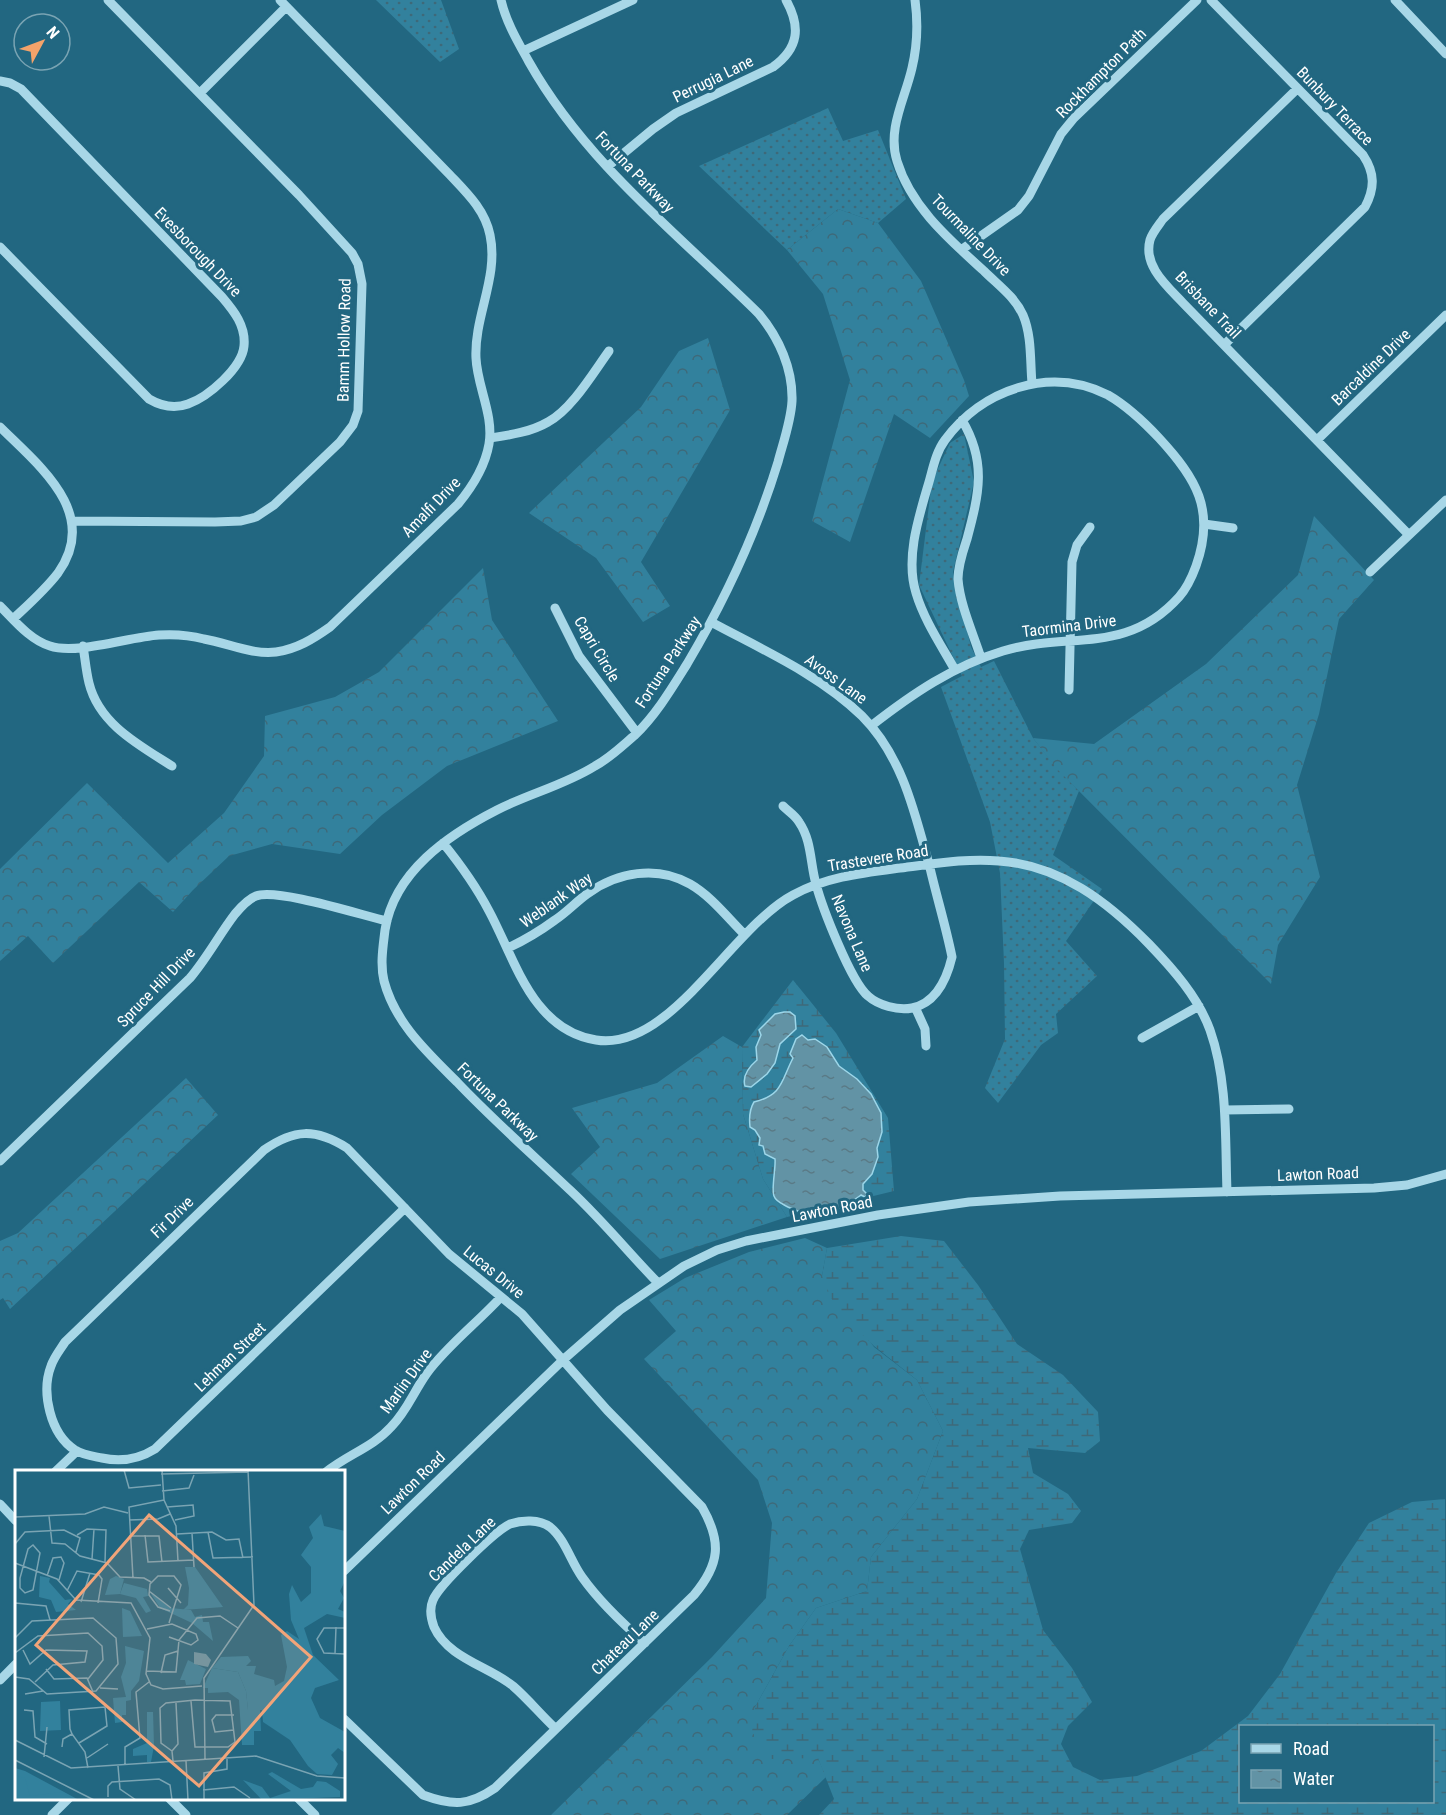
<svg xmlns="http://www.w3.org/2000/svg" width="1446" height="1815" font-family="'Roboto Condensed',sans-serif">
	<style>
		.grass { fill: url(#grass-dots) }
		.forest { fill: url(#forest-crowns) }
		.wetland { fill: url(#wetland-marsh); fill-rule: evenodd }
		.water { fill: url(#water-ripples); stroke: #9cd6e9; stroke-width: 1.5 }
		.lines { fill: none; stroke-linecap: round; stroke-linejoin: round }
		.minor { stroke: #a8d7e7; stroke-width: 9 }
		.labels { text-anchor: middle; dominant-baseline: central; stroke-width: 6; stroke-linejoin: round; paint-order: stroke }
		.street-label { font-size: 16px; fill: #fff; stroke: #226781 }
		.inset-road { fill: none; stroke: #7aa4b3; stroke-width: 1.5 }
		.view { fill: #f2a479; fill-opacity: 0.15; stroke: #f2a479; stroke-width: 3 }
		.inset-edge { fill: none; stroke: #fff; stroke-width: 3 }
	</style>
	<defs>
		<pattern id="grass-dots" width="8" height="8" patternUnits="userSpaceOnUse" patternTransform="scale(1.5)"><rect width="8" height="8" fill="#32819d"/><path d="M2 2h.1M6 6h.1" fill="none" stroke="#3e6979" stroke-width="1.8" stroke-linecap="round"/></pattern>
		<pattern id="forest-crowns" width="20" height="18" patternUnits="userSpaceOnUse" patternTransform="scale(1.5)"><rect width="20" height="18" fill="#32819d"/><path d="M2 6a3 3 0 1 1 6 0M12 15a3 3 0 1 1 6 0" fill="none" stroke="#3e6979"/></pattern>
		<pattern id="wetland-marsh" width="20" height="14" patternUnits="userSpaceOnUse" patternTransform="scale(1.5)"><rect width="20" height="14" fill="#32819d"/><path d="M1 5h8M5 5V1M11 12h8M15 12V8" fill="none" stroke="#3e6979"/></pattern>
		<pattern id="water-ripples" width="26" height="14" patternUnits="userSpaceOnUse" patternTransform="scale(1.5)"><rect width="26" height="14" fill="#6293a5"/><path d="M2 4q2-2 4 0t4 0M15 11q2-2 4 0t4 0" fill="none" stroke="#5a7a86"/></pattern>
	</defs>
	<rect width="100%" height="100%" fill="#226781"/>
	<!-- grass -->
	<path class="grass" d="M376,0h65l18,49 -19,13z
		M828,108l15,33 35,-11 28,69 -28,24 -40,-14 -51,41 -88,-84z
		M964,434l10,48 -21,90 18,75 10,20 13,-6 39,77 23,29 23,24 -26,64 49,34 -36,52 31,35 -41,38 2,19 -17,12 -43,58 -13,-15 20,-49 -1,-76 -4,-90 -10,-51 -49,-135 21,-11 -43,-91 13,-104 18,-38z"/>
	<!-- forest -->
	<path class="forest" d="M838,209l40,14 43,58 43,99 5,16 -39,42 -36,-24 -44,128 -38,-21 38,-141 -27,-86 -36,-44z
		M708,338l22,72 -89,152 29,44 -27,16 -47,-64 -67,-45 112,-106 38,-56z
		M1314,516l60,64 -35,39 -20,95 -22,71 23,92 -42,68 -7,39 -215,-216 -23,-30 61,6 112,-80 92,-89z
		M483,568l9,52 66,101 -111,45 -65,49 -42,39 -68,-10 -43,12 -36,34 -20,22 -34,-30 -86,81 -25,-27 -28,25v-92l87,-86 81,80 56,-50 40,-57 1,-40 70,-19 44,-25z
		M723,1036l19,11 1,67 20,65 24,38 -127,42 -89,-85 29,-27 -28,-39 85,-25z
		M186,1078l32,37 -208,194 -7,-11 -3,2v-59l18,-8z
		M805,1238l22,10 -5,28 52,71 43,33 26,51 -26,68 -46,58 -4,34 -51,17 -27,38 -34,61 63,51 8,19 -39,38h-236l161,-158 54,-59 6,-75 -14,-43 -114,-121 32,-28 -27,-31 36,-22 64,-26z"/>
	<!-- wetland -->
	<path class="wetland" d="M793,980l43,53 52,85 6,73 -107,26 -24,-38 -20,-65 -1,-67z
		M901,1236l43,5 34,44 39,59 46,31 35,37 2,29 -15,12 -57,-5 5,25 35,21 13,17 -9,12 -43,7 -9,19 23,81 29,38 20,34 -24,24 -7,18 12,23 27,13 37,-4 64,-25 47,-35 32,-42 56,-101 33,-50 43,-21 33,-3 1,316h-627l15,-16 -16,-41 -47,1 -19,-27 3,-25 34,-61 27,-38 51,-17 4,-34 46,-58 26,-68 -26,-51 -43,-34 -38,-37 -14,-33 5,-28zM1240,1726h192v76h-192z"/>
	<!-- water -->
	<path class="water" d="M784,1012h6l5,4 1,13 -16,15 -5,19 -8,11 -16,13 -6,-1c-3,-10 5,-20 12,-26l-1,-13 5,-12 -2,-5 16,-16z
		M802,1035l6,5 7,-1 12,8 12,19 18,13 14,15 10,19 1,19 -5,16 1,9 -6,17 -9,10v6l4,4 -2,3 -4,-2c-22,17 -46,26 -73,12 -5,-3 -12,-5 -14,-11 -3,-6 2,-28 1,-37l-10,-5 -2,-8 -4,-1 1,-7 -5,-8 -5,-3c-1,-9 -1,-17 4,-25 29,-7 27,-21 39,-44l-3,-4 6,-15z"/>
	<g class="lines">
		<!-- minor -->
		<path class="minor" d="M501,0c5,22 17,42 28,62 57,101 149,172 230,252 20,24 34,55 33,87 -1,20 -9,42 -14,61 -22,72 -53,138 -91,202 -15,24 -31,51 -52,71 -13,11 -25,23 -40,31 -30,19 -67,28 -98,44 -49,25 -103,62 -112,120 -2,17 -5,34 -1,51 11,42 43,71 73,101 36,38 76,73 114,109 31,29 58,62 87,92
			M915,0c3,22 2,47 -3,68 -7,31 -25,61 -15,93 14,46 53,79 87,110 14,14 31,26 39,44 9,21 7,47 9,68
			M1211,0l152,155c12,18 12,33 2,52l-140,137
			M1395,0l51,54
			M523,51l110,-51
			M0,81l10,2 11,6 201,208c12,14 24,29 22,49 -2,22 -36,51 -56,58 -14,5 -27,2 -39,-5l-149,-152
			M1297,89l-134,130c-5,7 -11,14 -13,21 -7,26 17,46 33,63l226,232
			M200,93l86,-86
			M607,167l46,-38 23,-16 97,-46c26,-19 28,-40 13,-67
			M961,250l57,-40 11,-14 32,-62 13,-16 123,-118
			M962,420c25,42 17,74 5,119 -4,12 -9,26 -9,40 2,26 15,54 23,79
			M0,427c38,38 101,86 58,146 -13,17 -29,31 -45,46
			M490,438c20,-3 41,-6 58,-16 24,-13 45,-49 61,-71
			M1317,440l129,-125
			M72,521l143,1 26,-1 15,-4 18,-12 66,-63 13,-17 5,-14 4,-127 -4,-20 -6,-11 -53,-58 -191,-195
			M1204,524l29,4
			M1370,572l76,-72
			M0,606c14,14 30,34 50,40 26,9 79,-9 109,-11 15,-1 30,0 45,4 24,4 48,16 72,13 21,-3 37,-13 54,-25l128,-123c15,-18 27,-37 31,-60 5,-29 -12,-58 -13,-86 -2,-42 23,-81 14,-123 -5,-25 -23,-42 -40,-60l-170,-175
			M555,608l24,48 58,77
			M711,622c52,28 109,53 151,94 41,41 53,98 68,152 7,30 16,59 22,89 -5,21 -16,46 -40,51 -14,3 -34,-3 -44,-12 -17,-14 -46,-89 -52,-112 -6,-21 -4,-43 -17,-62 -3,-6 -11,-11 -16,-16
			M83,646c2,12 3,25 6,37 10,41 50,62 83,83
			M1069,690l3,-128 5,-17 13,-18
			M871,726c41,-32 82,-60 132,-75 66,-20 123,5 176,-54 8,-9 13,-20 17,-31 20,-56 0,-88 -37,-128 -15,-16 -32,-32 -51,-43 -58,-29 -126,-6 -163,45 -9,12 -12,28 -16,42 -10,34 -24,76 -13,111 8,27 25,52 39,77
			M443,843c17,21 33,43 46,68 26,48 43,119 107,129 74,12 135,-112 197,-145 33,-18 69,-22 107,-27 33,-4 66,-10 99,-7 61,4 109,41 150,83 24,25 49,53 61,86 18,51 15,108 17,162
			M508,948c17,-8 32,-17 47,-28 12,-8 21,-18 32,-26 30,-22 70,-29 103,-10 21,12 37,33 54,50
			M915,1007l10,22 1,17
			M1142,1038l57,-32
			M1225,1110l64,-1
			M0,1161l190,-183c17,-20 29,-43 45,-64 5,-6 13,-15 21,-18 21,-8 105,19 131,25
			M55,1472l22,-21
			M326,1472c21,-17 47,-25 65,-45 16,-16 23,-36 36,-54 21,-28 50,-50 74,-76
			M0,1504l16,17
			M344,1571l220,-212 56,-49 64,-44 33,-16 29,-9 132,-26 91,-13 91,-6 314,-8 33,-3 39,-11
			M0,1680l16,-16
			M344,1719l79,76c30,11 46,11 72,-7l199,-193c26,-31 28,-53 8,-88l-95,-97 -85,-96 -73,-60 -102,-106c-32,-20 -53,-19 -83,2l-199,192c-5,8 -11,15 -14,24 -10,26 -1,68 24,84 8,5 17,6 27,8 18,4 37,1 53,-9l250,-241
			M555,1728c-14,-13 -27,-29 -42,-42 -25,-20 -65,-28 -79,-59 -3,-8 -5,-18 -1,-27 6,-15 62,-69 77,-76 12,-4 29,-5 40,3 15,12 21,35 32,50 17,24 40,46 63,66
			M169,1798l17,17
			M298,1798l17,17
			M52,1815l17,-17"/>
	</g>
	<g class="labels">
		<!-- street labels -->
		<g class="street-label">
			<text transform="translate(1101 73) rotate(-45)">Rockhampton Path</text>
			<text transform="translate(713 79) rotate(-26)">Perrugia Lane</text>
			<text transform="translate(1335 106) rotate(46)">Bunbury Terrace</text>
			<text transform="translate(635 172) rotate(46)">Fortuna Parkway</text>
			<text transform="translate(971 235) rotate(46)">Tourmaline Drive</text>
			<text transform="translate(198 252) rotate(46)">Evesborough Drive</text>
			<text transform="translate(1208 305) rotate(46)">Brisbane Trail</text>
			<text transform="translate(344 340) rotate(-89)">Bamm Hollow Road</text>
			<text transform="translate(1371 367) rotate(-44)">Barcaldine Drive</text>
			<text transform="translate(431 507) rotate(-46)">Amalfi Drive</text>
			<text transform="translate(1069 626) rotate(-7)">Taormina Drive</text>
			<text transform="translate(597 649) rotate(59)">Capri Circle</text>
			<text transform="translate(668 662) rotate(-57)">Fortuna Parkway</text>
			<text transform="translate(836 679) rotate(36)">Avoss Lane</text>
			<text transform="translate(878 858) rotate(-9)">Trastevere Road</text>
			<text transform="translate(556 900) rotate(-35)">Weblank Way</text>
			<text transform="translate(852 933) rotate(67)">Navona Lane</text>
			<text transform="translate(156 987) rotate(-46)">Spruce Hill Drive</text>
			<text transform="translate(498 1102) rotate(44)">Fortuna Parkway</text>
			<text transform="translate(1318 1174) rotate(-2)">Lawton Road</text>
			<text transform="translate(832 1209) rotate(-11)">Lawton Road</text>
			<text transform="translate(172 1217) rotate(-44)">Fir Drive</text>
			<text transform="translate(494 1272) rotate(39)">Lucas Drive</text>
			<text transform="translate(230 1357) rotate(-44)">Lehman Street</text>
			<text transform="translate(406 1381) rotate(-54)">Marlin Drive</text>
			<text transform="translate(413 1483) rotate(-44)">Lawton Road</text>
			<text transform="translate(462 1549) rotate(-44)">Candela Lane</text>
			<text transform="translate(625 1642) rotate(-44)">Chateau Lane</text>
		</g>
	</g>
	<!-- overview -->
	<g transform="translate(15 1470)">
		<rect width="330" height="330" fill="#226781"/>
		<path d="M25,106l10,2 -1,4 16,18 7,-1 -4,5 8,6 -20,2 -5,-12 -12,-3zM101,106l8,3 -4,15 -15,1 5,-16zM135,122l20,16 21,2 4,7 7,-2 1,7h6l4,19 -21,-18 -32,-15zM45,231l1,29 -21,1 1,-29zM0,298l10,3 54,29h-64z" fill="#32819d"/>
		<path d="M170,97h10l28,40 -40,3 5,-5 1,-17zM109,113l23,6 1,7 -5,1 8,14 -5,2 -10,-15 -16,-4zM107,138l8,3 12,25 -19,1zM110,176l19,5 -5,30 -8,10v9l-5,1v14h-4v7l-7,1 -2,-25 13,-1 -5,-20 5,-14zM173,190l18,9 -6,15 -14,1 -1,-5h-5zM197,198l26,4 8,19 2,19 12,-1 1,22h-7v14h-12l-3,-45 -11,-8 -20,1v-5h-5zM132,242h6l1,34 -3,16h-4v-7l-14,1v-7l14,-6z" fill="#32819d"/>
		<path d="M306,44l3,12 21,5v50l-5,10 4,7 -6,11 7,3v6l-18,-4 -23,14 9,27 26,25 -24,8 -4,10 9,20 25,14v21l-7,-5 -7,7 7,9 -6,11 -15,-1 -9,-8 -18,-26 -27,-18 -1,-12h-14l-2,-19 -8,-19 -26,-4 9,-11 27,-1 3,5 -5,5h10l-2,8 20,6 1,6 9,-5 3,-14 -6,-32 6,-4 12,8 -8,-19 -2,-26 3,-9 9,17 10,-9v-26l-10,-12 12,-17 -4,-11zM257,302l29,17 12,-2 4,-6 9,1 14,9v6l-78,3 -19,-20 19,7 8,11 21,-7 -23,-17zM0,305l10,3 5,18 32,-4 13,8h-60z" fill="#32819d"/>
		<path d="M179,182l12,2 5,6 -3,7 -14,-3z" fill="#6293a5"/>
		<path class="inset-road" d="M109,0l5,18 32,-3M147,0l2,30 12,26 2,35M146,4l87,-2M147,21l27,-3 5,-13M152,37l26,-2 1,11 -19,4M34,46l3,27 13,1 15,12 27,7 13,14 24,1 7,4M0,47l70,-3 19,-7 24,6M114,50l29,-1 12,-5M193,62l5,26 40,-1M177,63l2,34M162,64l35,-2 14,8 13,-1 4,19M62,65l10,-6 19,1 -1,32M130,65l3,27 46,-2M114,66h30l3,26M0,74l10,-12 39,-2 16,8 -4,14M18,75l7,8 -7,37 -8,3 -5,-5v-10l8,-29zM77,89l2,-30M0,93l42,16 19,21 55,3 19,35 -4,36 5,11 12,4 39,-3M32,106l6,-18 8,-1 3,6 -5,17M118,108l-4,-71 35,-7M153,118l13,15M52,121l10,-20 22,4 3,4 -4,24M134,121l22,17M66,132l9,-29M0,133l31,3 4,14M154,153l12,-38 -7,-9h-16l-8,8 -1,11 9,12 12,4M330,158h-21l-7,11 7,14 21,1M132,159l25,-5 24,10 2,6 -7,5 -22,-8M0,168l17,-17 61,-3 23,20 2,26 -22,27 -49,3 -18,-15 -14,-2M8,180l7,14 16,-14 41,1 -2,11 -32,3 -18,17M0,183l23,-17 50,-3 14,13 1,14 -15,19M320,184l1,-27M31,199l8,10 33,-1 6,14M131,201l30,1 3,-32 18,-22 23,-2 18,12M146,203l4,-18 13,-4M85,218l18,1M10,224l18,-3M9,240l9,1 2,26 12,7M219,245h-18l-4,5 3,12 19,-2M0,270l56,28 185,-12 61,20 28,2M64,273l28,-17 -2,-19 -36,3 1,19 2,5 13,18 3,16M47,277l1,-8 9,-5M157,281l-11,-8 -1,-35 6,-5 29,-3 35,1 5,41 -7,5h-33l-4,-46M29,287l3,-30M72,288l21,-14M190,289l-1,-81 50,-73 -6,-135M0,290l79,40M158,291l-1,-10 6,-7 -2,-41M171,291l2,39M110,295v-18l15,-9 -4,-46 13,-10M103,296l2,23 16,11M188,320l31,-3 16,11M93,327v-11l4,-4 47,-3 11,6 2,15M189,330v-27l23,-4v-11"/>
		<path class="view" d="M134,45l162,142 -112,129 -163,-141z"/>
		<rect width="330" height="330" class="inset-edge"/>
	</g>
	<!-- legend -->
	<rect x="1239" y="1725" width="195" height="78" fill="#226781" stroke="#7aa4b3" stroke-width="1.5"/>
	<rect x="1251" y="1744" width="30" height="9" fill="#a8d7e7" stroke="#7aa4b3" stroke-width="1.5"/>
	<text x="1293" y="1755" font-size="18" fill="#ffffff">Road</text>
	<rect x="1251" y="1770" width="30" height="18" fill="url(#water-ripples)" stroke="#7aa4b3" stroke-width="1.5"/>
	<text x="1293" y="1785" font-size="18" fill="#ffffff">Water</text>
	<!-- north arrow -->
	<g transform="translate(42 42) rotate(49)"><circle r="28" fill="#226781" stroke="#7aa4b3" stroke-width="1.5"/>
	<path d="M0-4.5L10 22L0 15L-10 22Z" fill="#f4a36a"/>
	<text y="-9" font-size="16" font-weight="bold" text-anchor="middle" fill="#ffffff">N</text>
	</g>
</svg>
